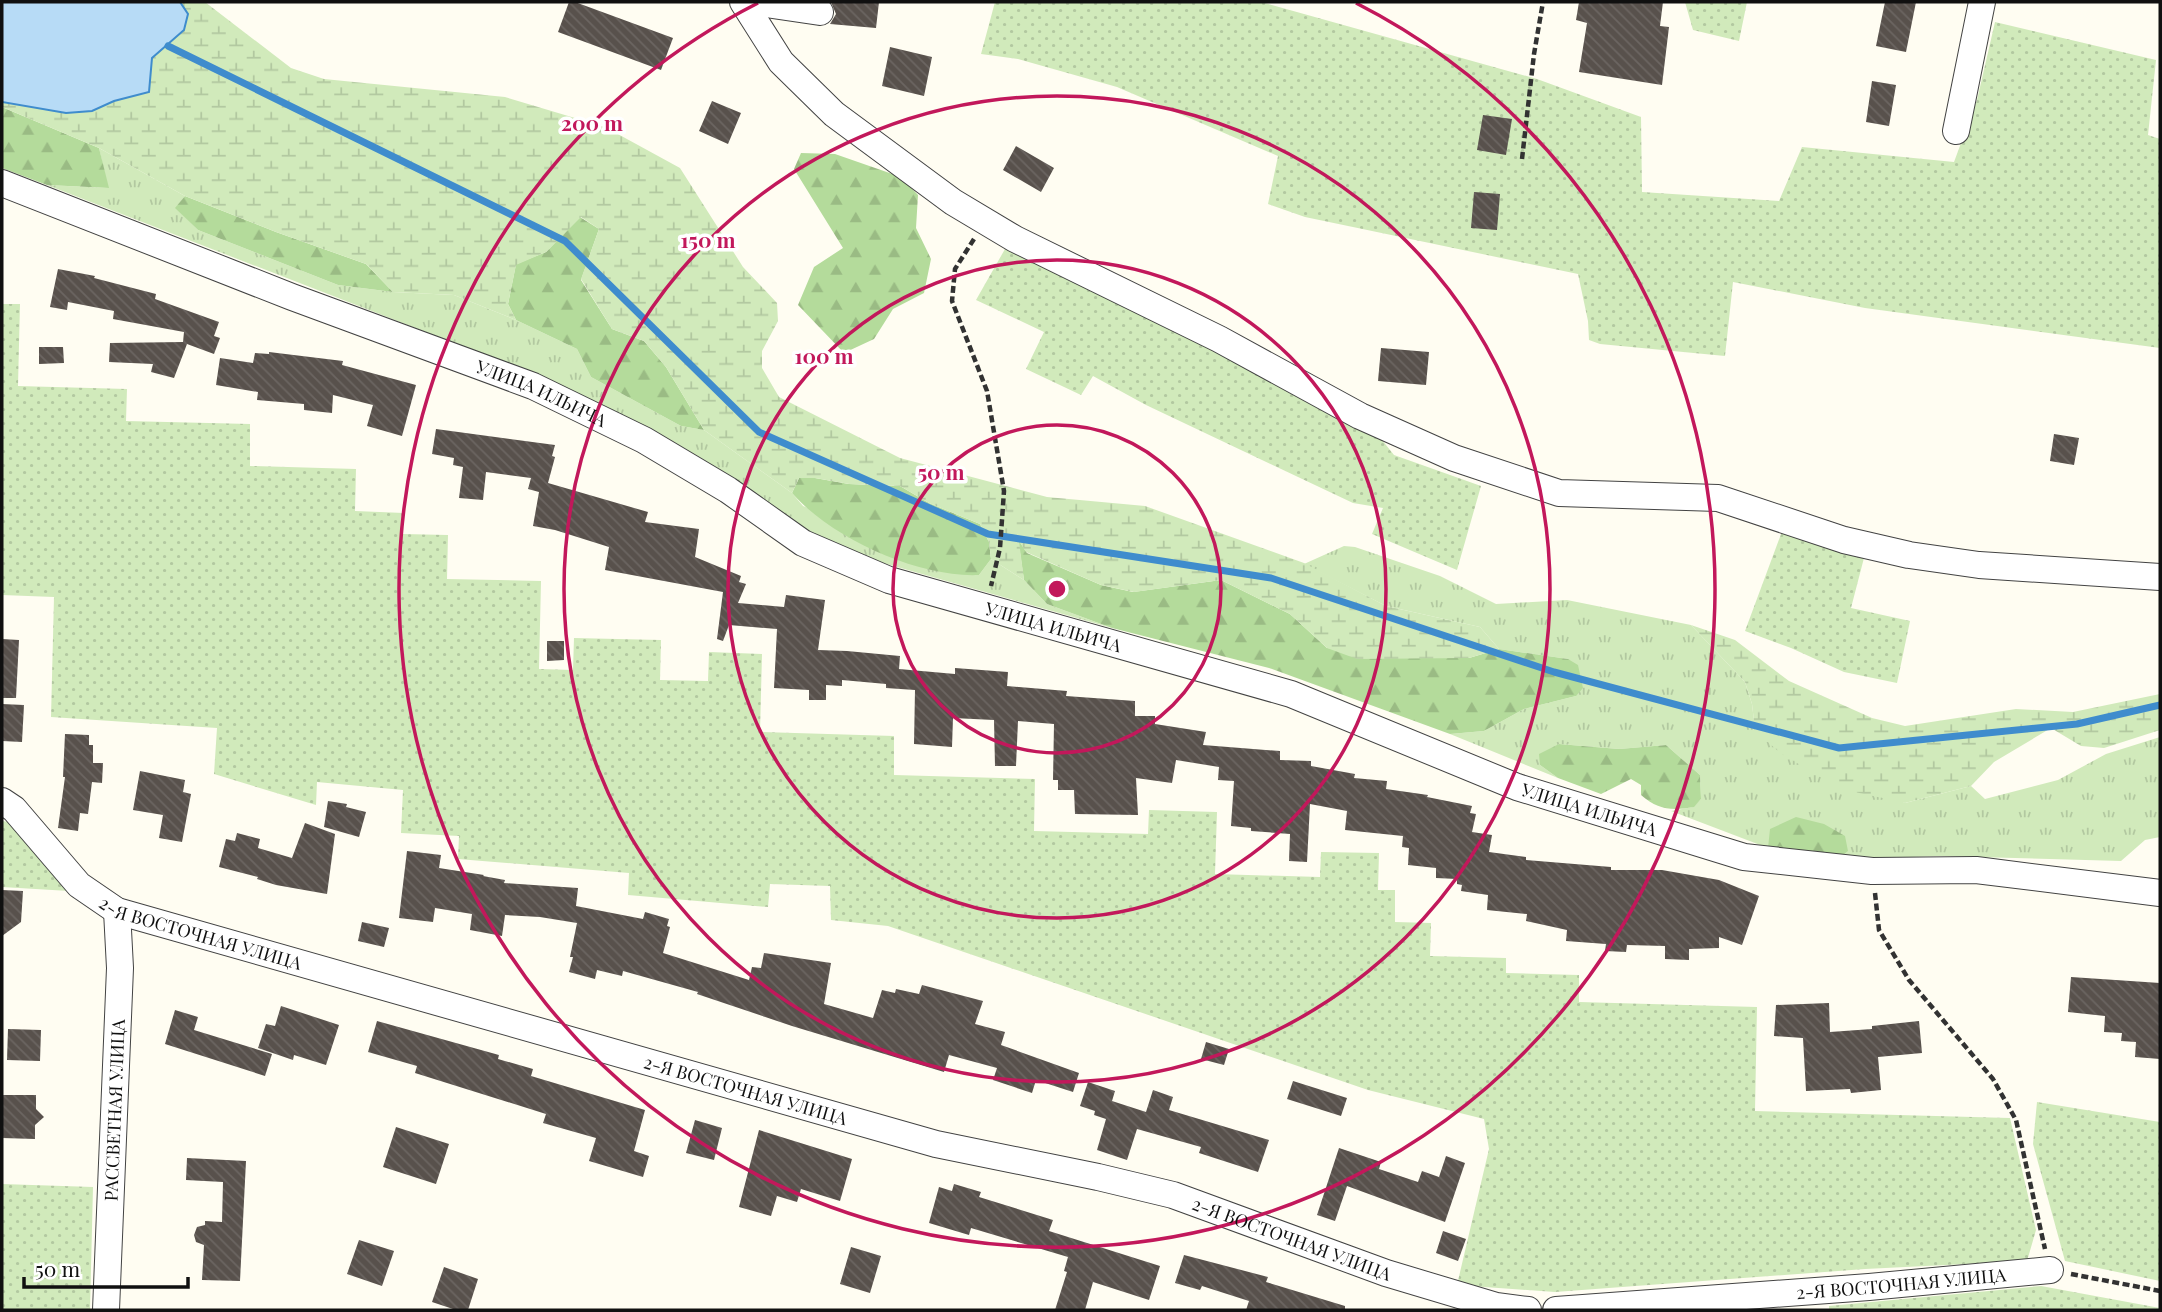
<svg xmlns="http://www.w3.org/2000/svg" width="2162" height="1312" font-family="'Playfair Display',serif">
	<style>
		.grass { fill: url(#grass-tufts) }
		.forest { fill: url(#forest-firs) }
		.wetland { fill: url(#wetland-marsh) }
		.garden { fill: url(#garden-dots) }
		.water { fill: #b7dbf6; stroke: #3f8ccd; stroke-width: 2 }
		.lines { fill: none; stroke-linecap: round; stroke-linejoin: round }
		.stream { stroke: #3f8ccd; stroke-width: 7 }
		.building { fill: url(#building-back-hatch) }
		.minor-casing { stroke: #434343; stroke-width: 28 }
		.path { stroke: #323232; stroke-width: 4.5; stroke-dasharray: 7 3.5; stroke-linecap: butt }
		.minor { stroke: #fff; stroke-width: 26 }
		.ring { fill: none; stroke: #c2185b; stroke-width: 3.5 }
		.labels { text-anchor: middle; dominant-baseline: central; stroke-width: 7; stroke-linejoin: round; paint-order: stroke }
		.street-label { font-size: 18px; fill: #101010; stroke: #fff }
		.centre { fill: #c2185b; stroke: #fff; stroke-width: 3.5 }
		.ring-label { font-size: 21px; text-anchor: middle; font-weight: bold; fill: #c2185b; stroke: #fff; stroke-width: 7; stroke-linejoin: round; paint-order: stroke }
	</style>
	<defs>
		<pattern id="grass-tufts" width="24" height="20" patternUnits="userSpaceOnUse" patternTransform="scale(1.75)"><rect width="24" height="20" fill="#d1eabb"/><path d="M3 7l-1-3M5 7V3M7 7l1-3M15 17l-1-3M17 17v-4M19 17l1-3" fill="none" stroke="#b2c8a0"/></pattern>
		<pattern id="forest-firs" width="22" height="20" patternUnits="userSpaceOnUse" patternTransform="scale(1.75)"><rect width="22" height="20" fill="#b4db9b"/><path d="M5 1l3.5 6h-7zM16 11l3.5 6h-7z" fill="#9abb84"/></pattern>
		<pattern id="wetland-marsh" width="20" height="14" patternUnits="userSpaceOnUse" patternTransform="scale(1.75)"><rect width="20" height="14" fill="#d1eabb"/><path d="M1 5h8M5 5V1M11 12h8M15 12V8" fill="none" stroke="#b2c8a0"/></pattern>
		<pattern id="garden-dots" width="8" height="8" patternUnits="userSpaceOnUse" patternTransform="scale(1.75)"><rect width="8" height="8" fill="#d1eabb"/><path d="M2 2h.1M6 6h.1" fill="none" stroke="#b2c8a0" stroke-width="1.8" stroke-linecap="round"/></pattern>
		<pattern id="building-back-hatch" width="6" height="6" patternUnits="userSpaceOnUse" patternTransform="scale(1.75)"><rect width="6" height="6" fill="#58514c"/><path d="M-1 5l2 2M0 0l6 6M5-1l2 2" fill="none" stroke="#6b6561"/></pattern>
	</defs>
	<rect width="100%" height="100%" fill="#fffdf2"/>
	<!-- grass -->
	<path class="grass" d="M99,148l86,48 -9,12 22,22 140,55 55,7 61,3 62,25 61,29 14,28 90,49 23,4 88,63 11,13 176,69 12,-16 33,21 23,24 65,24 -250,-71 -72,-33 -251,-148 -492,-191 61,3z
		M1344,546l11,1 85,29 56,28 71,-4 124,25 54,57 7,22 3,25 150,74 66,-17 14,13 73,-19 48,-26 54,-17v100l-15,3 -24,21 -182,-5 -103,4 -68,-12 -97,-37 22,-4 8,-8 -1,-24 -34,-30 -47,4 -60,-5 -19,21 18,13 -108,-44 34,-3 40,-22 52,-13 -8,-37 -69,-10 -19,-22 -94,-21 -82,-42z"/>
	<!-- forest -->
	<path class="forest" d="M2,107l97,41 10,40 -62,-3 -45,-17z
		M801,153l34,1 66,23 17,18 -2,33 15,31 -7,34 -31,16 -19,30 -30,14 -46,-48 16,-38 29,-19 -49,-79z
		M185,196l91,36 90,32 27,28 -55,-7 -140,-55 -23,-22z
		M580,217l19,12 -18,51 31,49 32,12 22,26 38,63 -23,-4 -90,-49 -14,-28 -61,-29 -8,-16 8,-40 30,-12z
		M799,478h16l34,6 51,2 29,17 51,21 9,18 2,17 -12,16c-60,3 -148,-37 -187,-82z
		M1018,539l9,14 74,32 32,7 88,-12 69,34 37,34 142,10 30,-9 69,10 10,6 5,23 -7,8 -52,13 -40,22 -34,3 -181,-66 -157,-40 -65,-24 -23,-24z
		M1559,744l60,5 47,-4 34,30 1,24 -7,8c-22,4 -36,3 -53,-12v-10l-10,-6 -30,15 -43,-16 -18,-13 -1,-11z
		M1796,817l28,7 21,12 3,15 -12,9 -68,-12 2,-19z"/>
	<!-- wetland -->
	<path class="wetland" d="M180,2h25l86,66 33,11 181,18 100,30 75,41 63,99 34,36 1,18 -16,30v17l17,29 121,61 147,39 98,9 159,57 82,43 94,21 19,22 -30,9 -112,1 -30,-11 -37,-34 -69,-34 -87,12 -33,-7 -75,-33 -7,-11 5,39 -33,-21 -2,-17 -9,-18 -51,-21 -29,-17 -51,-2 -34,-6h-16l-7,15 -88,-63 -38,-63 -22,-26 -32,-12 -31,-50 18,-50 -18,-12 -35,35 -30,13 -8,39 8,16 -62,-25 -61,-3 -27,-28 -90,-32 -91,-36 -86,-48 -97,-41v-5l64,11 26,-2 22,-10 35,-9 3,-35 32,-27 4,-16z
		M1691,625l44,15 54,41 83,37 33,8 111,-17 57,3 87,-18v36l-56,18 -23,-2 -30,-18 -57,34 -23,24 -66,17 -64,-14 -61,-36 -25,-23 -3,-26 -7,-22z"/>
	<!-- garden -->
	<path class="garden" d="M995,2h266l276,77 104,38 1,75 137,9 23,-54 152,15 23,-62 18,-78 161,38 -8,75 12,4v209l-295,-40 -132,-26 -8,74 -125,-12 -11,-4 -1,-19 -10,-47 -273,-57 -37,-13 10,-48 -161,-69 -99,-28 -37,-5z
		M1685,2h62l-8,39 -46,-11z
		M1005,249l211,90 158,91 20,25 87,31 -24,84 -85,-36 11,-26 -30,-5 -207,-98 -53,-29 -12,19 -55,-26 18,-37 -68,-32z
		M2,304h18l-2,82 109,3 -1,32 124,3v42l106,3 -1,42 49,2 -1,21 45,1 -1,44 94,2 -2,88 34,1 1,-32 87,2 -1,40 48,1 1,-29 53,2 -2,78 134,4v39l141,4 -1,52 114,3 1,-24 68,2 -2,62 105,3 1,-25 58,1 -1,37h17v32l36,1 -1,33 76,2v15l73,2v27l178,5 -2,104 255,7 26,112 -9,31 -162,8 -310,23 -98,-7 32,-136 -5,-30 -116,-29 -480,-164 -57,-6 -1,-34 -60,-2 -2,23 -140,-12 1,-22 -171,-14 1,-23 -58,-3 2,-43 -86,-8 -1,23 -102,-31 3,-46 -166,-11 3,-120 -52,-2z
		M1784,526l81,28 -14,54 59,13 -13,62 -53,-11 -53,-24 -46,-17z
		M2,821l7,1 60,69 -67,-4z
		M2037,1102l123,20v159l-95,-20 -32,-117z
		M2,1184l91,3 -3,123h-88z
		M2041,1286l119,22v2h-331v-4z"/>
	<!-- water -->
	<path class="water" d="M2,2h178l8,12 -4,16 -32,28 -3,34 -35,9 -22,10 -26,2 -64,-11z"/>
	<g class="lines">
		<!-- stream -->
		<path class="stream" d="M168,46l397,195 194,191 229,102 283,44 283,94 285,76 238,-24 83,-19"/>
	</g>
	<!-- building -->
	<path class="building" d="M569,2h6l98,36 -12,32 -103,-38z
		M831,2h48l-3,26 -46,-4 6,-10z
		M1579,2h84l-3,24 9,1 -7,58 -83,-13 8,-49 -11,-3z
		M1885,2h31l-10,50 -30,-6z
		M890,47l42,10 -8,39 -42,-10z
		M1872,81l24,4 -7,41 -23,-4z
		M712,101l29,12 -13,31 -29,-13z
		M1483,115l29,4 -6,36 -29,-5z
		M1016,146l38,22 -13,24 -38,-22z
		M1474,192l26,2 -3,36 -26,-2z
		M58,269l37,7 -1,2 62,16 -1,5 64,23 -5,14 6,2 -6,16 -27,-10 -13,34 -23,-6 2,-8 -44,-2 1,-19 73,-1 1,-10 -71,-13 1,-8 -46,-9 -1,8 -17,-3z
		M39,347h24l1,16 -25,1z
		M1381,348l48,4 -3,33 -48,-4z
		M269,352l74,9 -1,4 74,20 -14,51 -35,-10 6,-21 -40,-10 -1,18 -28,-3v-6l-47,-4 1,-8 -42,-7 4,-27 33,5 2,-10 14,1z
		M436,429l119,16 -3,11 3,1 -7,26 100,29 -3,10 54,7 -4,28 46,19 -2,6 7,2 -8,19 46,4 2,-12 39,5 -7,50 29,1 53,5 -1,13 56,5v-6l53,4 -1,14 60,5 -1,5 69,5v15h20v8l51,8 -3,13 77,6v9l31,1v5l44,8 -1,4 33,3 -1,8 42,6 -1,2 45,9 -2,7 6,1 -4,18 20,3 -3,17 37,5v3l85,7v3h51l57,10 40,16 -17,49 -23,-8v11l-30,1v11l-24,-1v-13l-38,-1 -1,7 -21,-1 1,-7 -40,-3 1,-11 -41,-9 1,-7 -40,-4 1,-15 -27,-4 1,-6 -5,-1v-5l-21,-1v-10l-28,-3 1,-17 -7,-1 1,-11 -58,-6 2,-19 -37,-7 -3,58 -18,-1 1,-27 -39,-3v-3l-20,-2 3,-45 -16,-1 1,-13 -43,-7 -4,23 -36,-5 2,37 -63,-1 -1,-24h-16v-10h-5l1,-56 -36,-3 -2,45h-21l-1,-46 -41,-2 -1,29 -38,-3 1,-54 -29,-2v-4l-44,-4v6l-16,-1v15h-17v-10l-35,-2 3,-59 -48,-4 -6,16 -6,-2 6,-47 -118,-22 4,-23 -54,-17 -22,-4 6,-34 -11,-3 3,-11 -45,-6 -3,28 -24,-2 4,-31 -10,-2 1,-7 -22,-4z
		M2054,434l25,4 -5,27 -24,-4z
		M2,639l17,1 -3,58h-14z
		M547,641h17v19l-17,1z
		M2,704l22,1 -2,37 -20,-1z
		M65,734l24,1v10h4v18h10l-1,20 -10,-1 -4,32 -8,-1 -2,18 -20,-3 7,-51h-2z
		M140,771l45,9 -2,12 8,2 -9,48 -23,-4 4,-23 -30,-5z
		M328,801l19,3 -1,3 20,5 -7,25 -35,-10z
		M305,823l30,11 -8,60 -51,-9 -19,-6 1,-2 -39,-10 7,-28 9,2 2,-8 23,6 -2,9 34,10z
		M407,851l34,4 -2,13 45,7 -1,1 22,4 -1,3 74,5 -2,18 67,13 2,-7 24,7 -2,7 3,1 -7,26 86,27 3,-13 9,1 3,-15 67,10 -7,41 49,14 9,-28 13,3 1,-4 23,5 3,-9 61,16 -8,23 30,8 -4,13 78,28 -6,19 -37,-12 -4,13 -39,-13 4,-12 -48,-13 -5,17 -152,-46 -95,-32 1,-2 -75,-21 -1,5 -25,-6 -2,9 -26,-7 4,-15h-3l7,-34 -37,-6 -35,-2 -3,21 -32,-6 2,-16 -37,-6 -2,14 -34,-4z
		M2,890l21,1 -2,31 -19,14z
		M362,922l27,6 -5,19 -26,-6z
		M2071,977l89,6v76l-25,-2 1,-15 -15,-1 1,-8 -18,-1 1,-16 -37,-4z
		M1829,1003l1,29 42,-3v-3l47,-5 3,32 -44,4 3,33 -30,3 -1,-4 -44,2 -3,-53 -29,-2 2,-31z
		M281,1006l58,19 -13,40 -32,-10 -1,5 -35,-12 8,-24 9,2z
		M175,1010l23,7 -4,13 78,24 -7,22 -100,-32z
		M377,1021l122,34 -1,4 35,10 -2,7 114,34 -11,41 15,5 -6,21 -54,-16 7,-23 -53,-15 3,-9 -131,-41 2,-7 -49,-14z
		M8,1029l33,1 -1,31 -33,-1z
		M1206,1042l23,7 -5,16 -23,-6z
		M1293,1081l54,17 -6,18 -54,-17z
		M1088,1082l27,9 -3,10 34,11 7,-22 20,7 -4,13 100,30 -11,32 -59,-19 2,-6 -64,-18 -10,31 -30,-10 9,-31 -12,-4 1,-4 -15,-5z
		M2,1095h34v14l8,8 -9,8v14l-33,-1z
		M695,1120l27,8 -8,32 -28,-7z
		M396,1127l53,17 -13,40 -53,-17z
		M759,1130l93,29 -12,42 -39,-12 -4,13 -20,-6 -6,20 -32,-9z
		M1339,1148l42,14 -2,7 39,13 4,-11 17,6 7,-21 19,7 -20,59 -98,-36 -12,35 -18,-6z
		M187,1158l59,3 -6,120 -38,-1 2,-35 -8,-3 -2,-7 3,-8 8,-2v-4l17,1 1,-40 -37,-2z
		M954,1184l27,8 -2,5 74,23 -4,11 111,35 -11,34 -56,-18 -8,28h-30l12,-38 -3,-1 4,-14 -97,-29 -2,7 -40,-12 10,-36 13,4z
		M1443,1231l23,8 -8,22 -22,-8z
		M359,1240l35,11 -12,35 -35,-12z
		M851,1247l30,9 -11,37 -30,-9z
		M1184,1255l84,22 -2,5 79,24v4h-99l3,-9 -47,-15 -2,4 -25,-7z
		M444,1267l34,12 -10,31h-12l-24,-8z"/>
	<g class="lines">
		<defs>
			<g id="minor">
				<path d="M743,2l38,60 53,52 119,88 62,37 204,100 141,77 94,42 105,35 159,5 126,42 65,15 70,10 181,12"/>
				<path d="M752,2l68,10"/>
				<path d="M1956,131l26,-129"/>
				<path id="s1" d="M2,183l290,114 241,89 111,54 84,50 75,53 86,37 402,114 226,93 227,70 128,14 104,-1 184,23"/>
				<path id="s2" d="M2,801l12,8 65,76 38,26 819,233 162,33 75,18 213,78 110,33 32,4"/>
				<path id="s3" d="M106,1310l14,-342 -3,-57"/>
				<path id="s4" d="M1556,1310l313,-23 181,-17"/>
			</g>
		</defs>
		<!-- minor casing -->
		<use href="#minor" class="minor-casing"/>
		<!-- path -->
		<path class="path" d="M1522,159l12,-105 9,-52
			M974,239l-19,30 -3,32 35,90 17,100 -4,57 -9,38
			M1875,893l4,37 30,50 84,99 23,41 29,129
			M2071,1274l89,17"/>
		<!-- minor -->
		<use href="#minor" class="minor"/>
	</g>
	<!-- distance rings -->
	<g class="ring">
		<circle cx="1057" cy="589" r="164"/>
		<circle cx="1057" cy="589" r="329"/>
		<circle cx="1057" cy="589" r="493"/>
		<path d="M1356 3A658 658 0 1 1 758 3"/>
	</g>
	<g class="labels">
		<!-- street labels -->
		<g class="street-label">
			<text stroke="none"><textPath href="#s1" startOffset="579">УЛИЦА ИЛЬИЧА</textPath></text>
			<text stroke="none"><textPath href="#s1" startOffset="1146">УЛИЦА ИЛЬИЧА</textPath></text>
			<text stroke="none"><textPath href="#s1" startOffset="1713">УЛИЦА ИЛЬИЧА</textPath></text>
			<text stroke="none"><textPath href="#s2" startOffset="247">2-Я ВОСТОЧНАЯ УЛИЦА</textPath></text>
			<text stroke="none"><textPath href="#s2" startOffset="814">2-Я ВОСТОЧНАЯ УЛИЦА</textPath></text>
			<text stroke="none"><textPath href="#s3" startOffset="200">РАССВЕТНАЯ УЛИЦА</textPath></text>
			<text stroke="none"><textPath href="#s2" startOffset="1381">2-Я ВОСТОЧНАЯ УЛИЦА</textPath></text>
			<text stroke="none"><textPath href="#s4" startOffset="346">2-Я ВОСТОЧНАЯ УЛИЦА</textPath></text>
		</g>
	</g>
	<circle cx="1057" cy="589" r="10" class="centre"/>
	<g class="ring-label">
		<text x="592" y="131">200 m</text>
		<text x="708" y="248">150 m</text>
		<text x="824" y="364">100 m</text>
		<text x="941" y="480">50 m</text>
	</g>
	<!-- border -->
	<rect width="2162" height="1312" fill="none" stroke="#101010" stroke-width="7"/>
	<!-- scale -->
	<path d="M24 1277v10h164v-10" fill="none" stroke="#101010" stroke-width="3.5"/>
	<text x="35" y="1277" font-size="21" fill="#101010" stroke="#ffffff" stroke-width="5" paint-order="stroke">50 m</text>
</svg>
